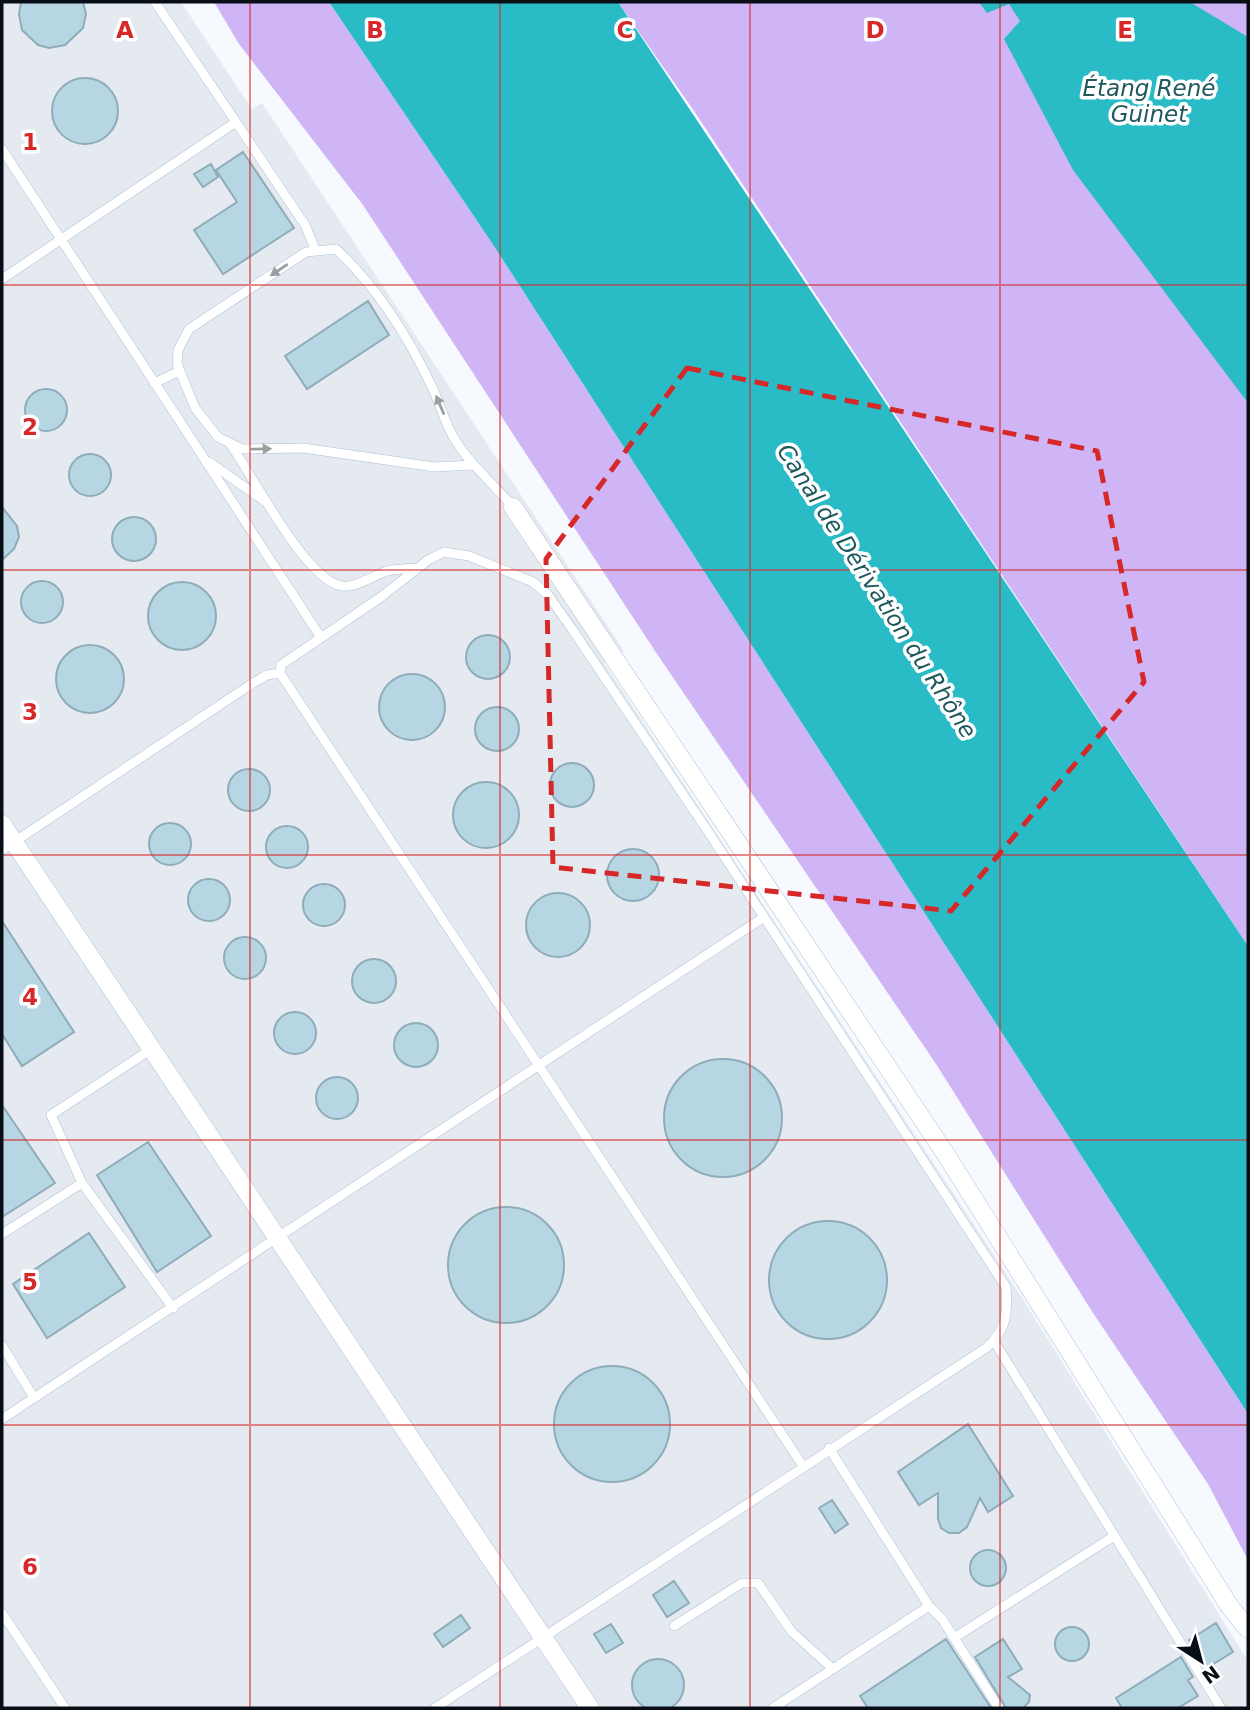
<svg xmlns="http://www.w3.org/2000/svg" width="1250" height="1710" font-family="'DejaVu Sans',sans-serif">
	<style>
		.built { fill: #e5eaf0 }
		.forest { fill: #cfb5f5 }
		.water { fill: #2abcc6 }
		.building { fill: #b7d6e4; stroke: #8eacba; stroke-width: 2 }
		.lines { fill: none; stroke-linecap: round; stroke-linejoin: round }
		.lane-casing { stroke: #adc0d7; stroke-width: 10 }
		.street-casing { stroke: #adc0d7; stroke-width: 19 }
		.lane { stroke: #fff; stroke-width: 9 }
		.street { stroke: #fff; stroke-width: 18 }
		.oneway { fill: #9c9fa2 }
		.marked { fill: none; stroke: #d62828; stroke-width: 5; stroke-dasharray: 14 9; stroke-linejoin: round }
		.grid { fill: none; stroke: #d62828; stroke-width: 2; stroke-opacity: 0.55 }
		.labels { text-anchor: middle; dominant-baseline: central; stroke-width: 7; stroke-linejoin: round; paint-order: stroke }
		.water-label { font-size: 23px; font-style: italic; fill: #20595d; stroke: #fff }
		.grid-label { font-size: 23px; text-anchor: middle; font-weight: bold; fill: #d62828; stroke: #fff; stroke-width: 7; stroke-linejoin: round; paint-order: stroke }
	</style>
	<rect width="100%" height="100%" fill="#f6faff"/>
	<!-- built -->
	<path class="built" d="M2,2h179l71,107 10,-6 362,548 -19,13 416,632 227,365v47h-1246z"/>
	<!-- forest -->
	<path class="forest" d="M214,2h115l163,241 756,1171v146l-40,-76 -115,-171 -157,-249 -281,-413 -292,-446 -124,-161z
		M618,2h630v944l-554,-835z"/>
	<!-- water -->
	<path class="water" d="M329,2h289l630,944v468l-756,-1171z
		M979,2h211l58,35v366l-175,-233 -69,-131 16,-18 -11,-17 -22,9z"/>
	<!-- building -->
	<path class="building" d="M21,2h62l3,12 -3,14 -18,17 -16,3 -11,-3 -16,-15 -3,-16z
		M52 111a33 33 0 1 1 66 0a33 33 0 1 1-66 0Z
		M243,152l51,76 -71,46 -29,-44 43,-28 -21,-32z
		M211,164l7,13 -15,10 -9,-13z
		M368,301l21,34 -82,54 -22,-33z
		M25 410a21 21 0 1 1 42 0a21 21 0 1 1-42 0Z
		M69 475a21 21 0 1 1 42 0a21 21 0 1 1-42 0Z
		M2,507l15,19 2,11 -5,12 -12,11z
		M112 539a22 22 0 1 1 44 0a22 22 0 1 1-44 0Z
		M21 602a21 21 0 1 1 42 0a21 21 0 1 1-42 0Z
		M148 616a34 34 0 1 1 68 0a34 34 0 1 1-68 0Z
		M466 657a22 22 0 1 1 44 0a22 22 0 1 1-44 0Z
		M56 679a34 34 0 1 1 68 0a34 34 0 1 1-68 0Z
		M379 707a33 33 0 1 1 66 0a33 33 0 1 1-66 0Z
		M475 729a22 22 0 1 1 44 0a22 22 0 1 1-44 0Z
		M550 785a22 22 0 1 1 44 0a22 22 0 1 1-44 0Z
		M228 790a21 21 0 1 1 42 0a21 21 0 1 1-42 0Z
		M453 815a33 33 0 1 1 66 0a33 33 0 1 1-66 0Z
		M149 844a21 21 0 1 1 42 0a21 21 0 1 1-42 0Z
		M266 847a21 21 0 1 1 42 0a21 21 0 1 1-42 0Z
		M607 875a26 26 0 1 1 52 0a26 26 0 1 1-52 0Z
		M188 900a21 21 0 1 1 42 0a21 21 0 1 1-42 0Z
		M303 905a21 21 0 1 1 42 0a21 21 0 1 1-42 0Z
		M526 925a32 32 0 1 1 64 0a32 32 0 1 1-64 0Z
		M2,921l72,111 -52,34 -20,-32z
		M224 958a21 21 0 1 1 42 0a21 21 0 1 1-42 0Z
		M352 981a22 22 0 1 1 44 0a22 22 0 1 1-44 0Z
		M274 1033a21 21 0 1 1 42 0a21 21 0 1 1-42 0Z
		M394 1045a22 22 0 1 1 44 0a22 22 0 1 1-44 0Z
		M664 1118a59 59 0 1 1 118 0a59 59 0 1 1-118 0Z
		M316 1098a21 21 0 1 1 42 0a21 21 0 1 1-42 0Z
		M2,1105l53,78 -53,34z
		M148,1142l63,94 -54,36 -60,-97z
		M448 1265a58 58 0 1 1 116 0a58 58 0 1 1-116 0Z
		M769 1280a59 59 0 1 1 118 0a59 59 0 1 1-118 0Z
		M89,1233l36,54 -78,51 -34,-54z
		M554 1424a58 58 0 1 1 116 0a58 58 0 1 1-116 0Z
		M968,1424l45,72 -25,16 -8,-14 -13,29 -8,6h-10l-8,-5 -3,-9v-26l-19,12 -21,-33z
		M832,1500l16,24 -13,9 -16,-25z
		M970 1568a18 18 0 1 1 36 0a18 18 0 1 1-36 0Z
		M674,1581l15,22 -22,14 -14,-22z
		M461,1615l9,13 -27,19 -9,-13z
		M1216,1623l17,29 -28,17 -16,-29z
		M611,1624l12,19 -17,10 -12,-19z
		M1055 1644a17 17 0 1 1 34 0a17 17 0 1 1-34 0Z
		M946,1639l45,69h-123l-8,-12z
		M1003,1639l19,30 -14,8 22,18 -1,7 -6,6h-17l-31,-51z
		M1181,1657l12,20 -5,3 10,16 -20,12h-56l-6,-10z
		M632 1685a26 26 0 1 1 52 0a26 26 0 1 1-52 0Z"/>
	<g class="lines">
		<defs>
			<path id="lane" d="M236,122l69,103 11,26
				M2,149l318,487
				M2,279l234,-157 -81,-120
				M154,383l24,-11
				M231,445c21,30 76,137 111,141 14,2 32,-11 45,-15 9,-2 19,-2 27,-3
				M209,462l57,40
				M472,465l-37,2 -132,-19 -61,1 -24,-12 -23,-29 -18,-44 1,-14 11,-21 117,-77 30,-3c41,38 73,89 97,140 7,16 12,34 21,49 16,27 39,45 59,69
				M280,673l1,-8 100,-68 47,-37 16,-8 25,4 64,26 15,13 24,34 135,201 299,457c2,26 1,43 -20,61l-551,360
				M280,673l523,793
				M2,850l248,-165 17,-10 13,-2
				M82,1183l91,125
				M2,1234l80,-51 -31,-68 102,-67
				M994,1341l227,367
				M2,1345l32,53
				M2,1419l762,-502
				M929,1606l13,13 57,89
				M2,1613l63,95
				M674,1626l68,-43h16l34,49 41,37
				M954,1638l160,-102
				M773,1708l156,-102 -100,-158"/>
			<path id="street" d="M513,507l432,646 285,454 18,22
				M2,824l588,884"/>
		</defs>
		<!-- lane casing -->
		<use href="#lane" class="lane-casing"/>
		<!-- street casing -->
		<use href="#street" class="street-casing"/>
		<!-- lane -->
		<use href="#lane" class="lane"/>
		<!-- street -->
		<use href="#street" class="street"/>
	</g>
	<!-- one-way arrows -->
	<defs><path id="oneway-solid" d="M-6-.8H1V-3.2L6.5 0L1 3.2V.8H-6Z" transform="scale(1.75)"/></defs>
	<g class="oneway">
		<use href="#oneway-solid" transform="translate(279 270) rotate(146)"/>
		<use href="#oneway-solid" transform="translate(440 405) rotate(-113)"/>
		<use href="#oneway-solid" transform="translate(261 449) rotate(-1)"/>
	</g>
	<!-- marked area -->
	<path class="marked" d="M687,368l410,83 47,231 -193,229 -398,-44 -7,-308z"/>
	<!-- grid -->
	<path class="grid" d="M250,2v1706M500,2v1706M750,2v1706M1000,2v1706M2,285h1246M2,570h1246M2,855h1246M2,1140h1246M2,1425h1246"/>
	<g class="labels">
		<!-- water labels -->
		<g class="water-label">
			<text x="1149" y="88">Étang René<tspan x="1149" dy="26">Guinet</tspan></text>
			<text transform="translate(877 591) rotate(57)">Canal de Dérivation du Rhône</text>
		</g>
	</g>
	<g class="grid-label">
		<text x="125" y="38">A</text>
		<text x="375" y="38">B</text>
		<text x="625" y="38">C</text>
		<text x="875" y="38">D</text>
		<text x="1125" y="38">E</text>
		<text x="30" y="150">1</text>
		<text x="30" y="435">2</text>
		<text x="30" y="720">3</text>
		<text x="30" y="1005">4</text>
		<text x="30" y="1290">5</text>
		<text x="30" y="1575">6</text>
	</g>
	<!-- border -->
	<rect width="1250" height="1710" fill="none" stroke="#080e16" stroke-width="7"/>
	<!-- north arrow -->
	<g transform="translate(1201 1661) rotate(144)" stroke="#ffffff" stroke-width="5" paint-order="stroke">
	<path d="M0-5L12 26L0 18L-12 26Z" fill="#080e16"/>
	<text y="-10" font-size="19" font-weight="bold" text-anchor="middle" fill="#080e16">N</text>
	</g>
</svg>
